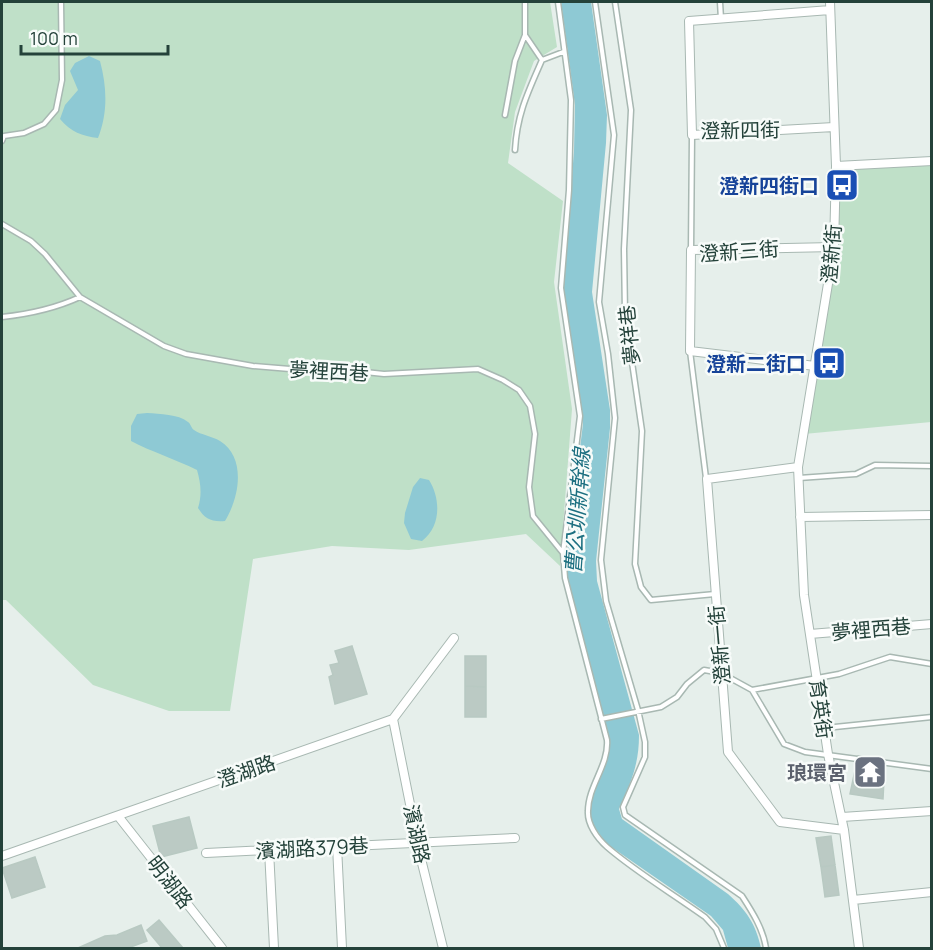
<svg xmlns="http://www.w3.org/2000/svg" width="933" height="950" font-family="Manrope,'Noto Sans TC',sans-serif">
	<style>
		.green { fill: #bfe0c8 }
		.water { fill: #8ec9d4 }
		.building { fill: #bbcac4; stroke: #b8c9c2; stroke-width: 1.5 }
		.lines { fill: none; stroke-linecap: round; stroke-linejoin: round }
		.service-casing { stroke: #a8b8b2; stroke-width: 7 }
		.minor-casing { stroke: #a8b8b2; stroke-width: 10 }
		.service { stroke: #fff; stroke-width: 4 }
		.minor { stroke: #fff; stroke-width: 8 }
		.labels { text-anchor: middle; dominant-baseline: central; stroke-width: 5; stroke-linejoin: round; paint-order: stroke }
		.street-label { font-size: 20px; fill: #24423a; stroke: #f7fbf9 }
		.transit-label { font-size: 20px; font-weight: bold; fill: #164399; stroke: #f7fbf9; text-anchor: end }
		.worship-label { font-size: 20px; font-weight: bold; fill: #5b616d; stroke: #f7fbf9; text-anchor: end }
		.water-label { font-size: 21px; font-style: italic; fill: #1c6f80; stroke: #f7fbf9 }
	</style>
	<rect width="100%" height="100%" fill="#e6efeb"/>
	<!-- green -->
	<path class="green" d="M2,2h548l7,45 -23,14 -19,51 -7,51 55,38 -9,81 18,127 -12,157 -34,-32 -117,16 -77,-4 -79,13 -23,152h-61l-76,-26 -87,-85h-4z
		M931,161v261l-127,12 30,-187 2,-81z"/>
	<!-- water -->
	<path class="water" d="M561,2h30l16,113 -1,28 -14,149 18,118v18l-14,133 1,20 42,154c0,30 -8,47 -20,74l3,10 106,75c18,16 28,30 33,54h-33l-5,-18 -12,-14 -104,-72 -12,-16 -5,-13 1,-14 18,-53 -42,-167v-29l16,-128 -20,-136 11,-137 1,-46z
		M89,56l11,5c7,26 8,52 -2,77 -16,-2 -27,-6 -38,-19l5,-14 13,-15 -8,-19 5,-8z
		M147,413c13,1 31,1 41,9 3,2 3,6 6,8 7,5 18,6 26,11 27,17 19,57 5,80 -14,1 -20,-2 -27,-13 4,-13 3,-24 -1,-38 -22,-11 -45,-18 -66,-29v-15l6,-12z
		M420,478l9,2c12,19 12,47 -7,61l-11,-2 -7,-16 1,-10 8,-26z"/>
	<!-- building -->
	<path class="building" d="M352,646l15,48 -32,10 -6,-27 4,-2 -3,-10 9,-2 -4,-12z
		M465,656h21v31l-21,-1z
		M465,686l21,1v30h-21z
		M858,756l27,4 -2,39 -33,-5z
		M189,817l8,31 -36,9 -8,-31z
		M831,836l4,29 -14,2 -5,-29z
		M35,857l10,30 -33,11 -10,-30z
		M835,865l4,30 -14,2 -4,-30z
		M159,920l24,28h-21l-15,-18z
		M141,925l6,16 -19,7h-50l27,-12 12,-1z"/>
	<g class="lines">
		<defs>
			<path id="service" d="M525,2v33l17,25
				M558,2l13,98 -2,90 -8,98 19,128 -17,137 2,25 42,162c2,25 -19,46 -19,71 -1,13 9,27 19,36 29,25 66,47 98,70l11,12 8,19
				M595,2l19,133 -15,167 9,52 7,64 -14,142 5,41 32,109 7,32v15l-22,50 2,8 117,81c11,17 21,33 24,52
				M615,2l16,108 -7,139 1,65 17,117 -7,133 6,23 10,13 64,-6
				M720,2l1,17
				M505,115l10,-54 10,-26
				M2,141l2,-5 20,-3 20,-9 12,-14 6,-30 -1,-78
				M515,150c2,-36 13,-58 27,-90l21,-8
				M2,224l29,17 14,13 35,43 84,49 22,8 67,12 37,3 37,-1 57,6 94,-5 25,11 16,10 11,16 5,28 -6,53 4,29 30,37
				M691,250l1,-115
				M2,317c28,-3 52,-8 78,-20
				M690,351l16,127
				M799,478l57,-4 19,-9 57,1
				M752,690l87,-16 51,-17 42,7
				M601,719l60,-12 16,-10 10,-13 17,-14 17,3 31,17 32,54 21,8 127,17
				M825,728l107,-11"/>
			<path id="minor" d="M830,2l6,164 -2,81 -36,220 6,128 24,159 16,76 15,118
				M830,10l-141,11 3,114 142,-8
				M836,166l96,-5
				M815,366l-125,-15 1,-101 143,-3
				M798,467l-91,12 21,273 52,70 64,8
				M800,517l132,-2
				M810,634l122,-10
				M393,719l28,140 22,89
				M118,816l104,132
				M842,817l90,-6
				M337,846l5,102
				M269,850l5,98
				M206,853l309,-15
				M2,856l391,-137 61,-81
				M853,900l79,-8"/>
		</defs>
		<!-- service casing -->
		<use href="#service" class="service-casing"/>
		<!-- minor casing -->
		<use href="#minor" class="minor-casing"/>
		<!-- service -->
		<use href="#service" class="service"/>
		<!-- minor -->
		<use href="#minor" class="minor"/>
	</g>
	<!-- icons -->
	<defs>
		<symbol id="bus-square" viewBox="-11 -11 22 22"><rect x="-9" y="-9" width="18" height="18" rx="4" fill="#1a4fb4" stroke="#f7fbf9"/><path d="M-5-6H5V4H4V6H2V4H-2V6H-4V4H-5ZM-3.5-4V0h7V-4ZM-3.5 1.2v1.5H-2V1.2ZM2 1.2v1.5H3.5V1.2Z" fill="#fff"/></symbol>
		<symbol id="temple-square" viewBox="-11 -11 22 22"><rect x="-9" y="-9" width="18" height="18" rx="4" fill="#6b7280" stroke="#f7fbf9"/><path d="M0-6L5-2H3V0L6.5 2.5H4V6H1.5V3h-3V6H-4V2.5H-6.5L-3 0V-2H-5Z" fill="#fff"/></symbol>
	</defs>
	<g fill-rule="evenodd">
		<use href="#bus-square" x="823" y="166" width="38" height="38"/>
		<use href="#bus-square" x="810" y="344" width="38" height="38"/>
		<use href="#temple-square" x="851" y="753" width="38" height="38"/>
	</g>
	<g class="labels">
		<!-- street labels -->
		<g class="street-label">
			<text transform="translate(740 130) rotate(-1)">澄新四街</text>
			<text transform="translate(739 251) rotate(-4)">澄新三街</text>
			<text transform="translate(831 254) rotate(-85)">澄新街</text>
			<text transform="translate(629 335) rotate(-96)">夢祥巷</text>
			<text transform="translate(329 371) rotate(3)">夢裡西巷</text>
			<text transform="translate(871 629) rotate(-5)">夢裡西巷</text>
			<text transform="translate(719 645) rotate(-95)">澄新一街</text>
			<text transform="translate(821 709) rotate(82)">育英街</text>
			<text transform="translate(246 771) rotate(-19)">澄湖路</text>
			<text transform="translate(417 834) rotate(78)">濱湖路</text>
			<text transform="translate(312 848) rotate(-3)">濱湖路379巷</text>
			<text transform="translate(170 882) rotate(52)">明湖路</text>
		</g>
		<!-- transit labels -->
		<g class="transit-label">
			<text x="819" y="185">澄新四街口</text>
			<text x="806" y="363">澄新二街口</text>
		</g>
		<!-- worship labels -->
		<g class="worship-label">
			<text x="847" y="772">琅環宮</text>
		</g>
		<!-- water labels -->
		<g class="water-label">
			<text transform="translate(577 511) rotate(-86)">曹公圳新幹線</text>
		</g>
	</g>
	<!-- border -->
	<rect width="933" height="950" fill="none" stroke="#24423a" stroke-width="6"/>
	<!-- scale -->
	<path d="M21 45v9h147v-9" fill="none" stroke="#24423a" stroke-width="3"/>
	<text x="30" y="45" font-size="18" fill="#24423a" stroke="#f7fbf9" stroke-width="4.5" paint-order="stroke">100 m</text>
</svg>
